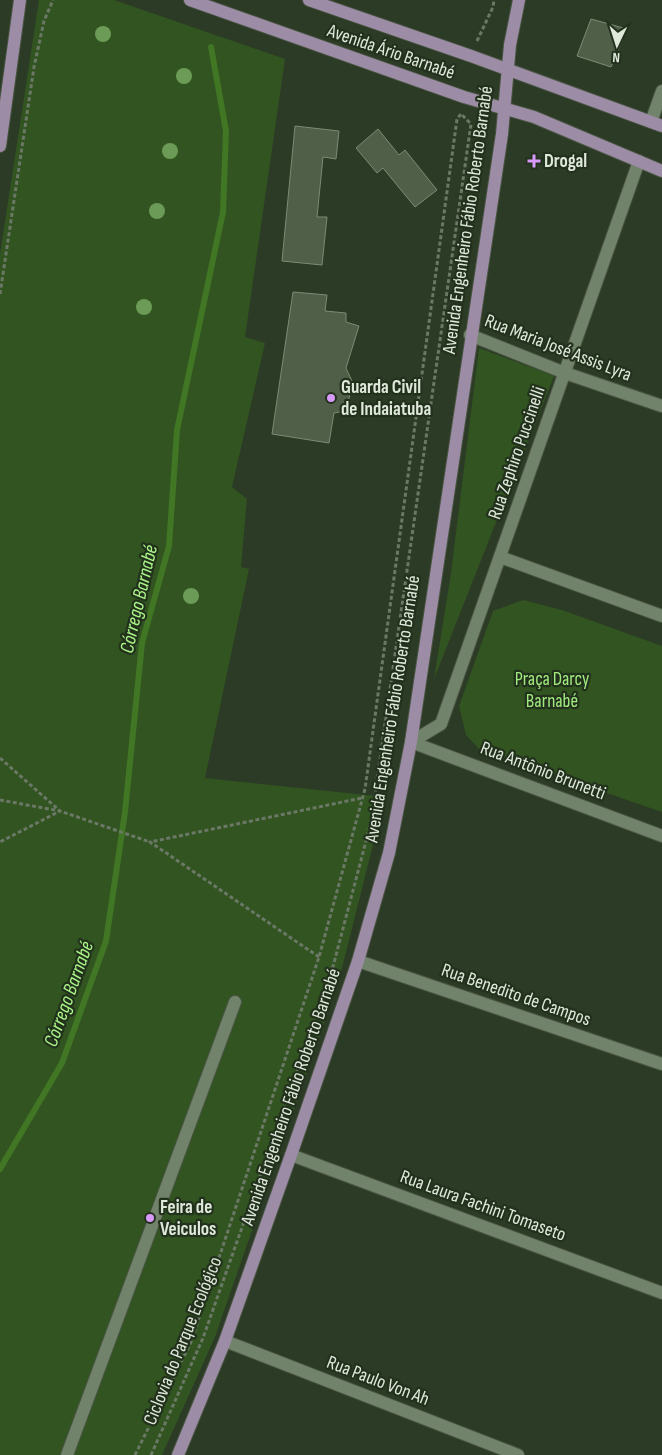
<svg xmlns="http://www.w3.org/2000/svg" width="662" height="1455" font-family="'Sofia Sans Condensed',sans-serif">
	<style>
		.green { fill: #315421 }
		.lines { fill: none; stroke-linecap: round; stroke-linejoin: round }
		.stream { stroke: #417624; stroke-width: 6 }
		.building { fill: #4f5f48; stroke: #7b8c74 }
		.minor-casing { stroke: #495543; stroke-width: 14 }
		.major-casing { stroke: #495543; stroke-width: 14 }
		.path { stroke: #6b7866; stroke-width: 3; stroke-dasharray: 4 2.5; stroke-linecap: butt }
		.minor { stroke: #72836b; stroke-width: 12 }
		.major { stroke: #9d8ca6; stroke-width: 12 }
		.tree { fill: #6c9b57 }
		.poi-dot { fill: #d89af8; stroke: #22311c; stroke-width: 2 }
		.labels { text-anchor: middle; dominant-baseline: central; stroke-width: 4.5; stroke-linejoin: round; paint-order: stroke }
		.street-label { font-size: 19px; fill: #dfe8db; stroke: #22311c }
		.poi-label { font-size: 19px; font-weight: bold; fill: #dfe8db; stroke: #22311c; text-anchor: start }
		.park-label { font-size: 19px; fill: #a1ea7f; stroke: #22311c }
		.water-label { font-size: 20px; font-style: italic; fill: #aaf488; stroke: #22311c }
	</style>
	<rect width="100%" height="100%" fill="#2c3b26"/>
	<!-- green -->
	<path class="green" d="M39,0h75l171,59 -40,278 20,6 -33,144 15,12 -6,68 8,2 -44,209 180,19 -46,183 -124,357 -53,118h-162v-1201z
		M479,348l75,28 -120,303 17,-106z
		M523,600l39,10 100,36v166l-183,-63 -13,-14 -7,-29 34,-95z"/>
	<g class="lines">
		<!-- stream -->
		<path class="stream" d="M0,1169l62,-106 44,-122 19,-129 17,-169 27,-97 8,-116 46,-218 3,-81 -15,-84"/>
	</g>
	<!-- building -->
	<path class="building" d="M591,19l36,10 -16,38 -34,-11z
		M295,126l44,5 -3,28 -13,-2 -6,60h10l-5,48 -40,-4z
		M378,129l21,26 6,-5 32,40 -22,17 -32,-39 -6,5 -21,-25z
		M293,292l34,3 -2,16 21,2v9l13,4 -13,42 6,13 -3,18 -9,13 -6,1 -5,30 -57,-9z"/>
	<g class="lines">
		<defs>
			<path id="minor" d="M651,122l11,-31
				M470,335l95,38 97,33
				M500,557l162,59
				M411,742l30,-18 198,-563
				M411,742l251,94
				M358,961l304,103
				M291,1155l371,138
				M225,1341l293,114
				M67,1455l168,-453"/>
			<path id="major" d="M190,0l274,97 70,20 128,54
				M309,0l162,56 191,70
				M0,146l20,-146
				M178,1455l47,-114 66,-186 67,-194 31,-108 22,-111 91,-608 8,-89 9,-45"/>
		</defs>
		<!-- minor casing -->
		<use href="#minor" class="minor-casing"/>
		<!-- major casing -->
		<use href="#major" class="major-casing"/>
		<!-- path -->
		<path class="path" d="M477,41l16,-34 1,-7
			M0,294l34,-227 10,-46 9,-21
			M0,758l60,53 -60,31
			M0,800l60,11 90,31
			M319,957l-169,-115 212,-44
			M135,1455l56,-113 128,-385 46,-168 92,-670 4,-5
			M151,1455l52,-117 127,-360 41,-156 100,-698 -9,-9"/>
		<!-- minor -->
		<use href="#minor" class="minor"/>
		<!-- major -->
		<use href="#major" class="major"/>
	</g>
	<!-- trees -->
	<g class="tree">
		<circle cx="103" cy="34" r="8"/>
		<circle cx="184" cy="76" r="8"/>
		<circle cx="170" cy="151" r="8"/>
		<circle cx="157" cy="211" r="8"/>
		<circle cx="144" cy="307" r="8"/>
		<circle cx="191" cy="596" r="8"/>
	</g>
	<!-- markers -->
	<g class="poi-dot">
		<path d="M531.5 153.5h5v5h5v5h-5v5h-5v-5h-5v-5h5z"/>
		<circle cx="331" cy="398" r="5"/>
		<circle cx="150" cy="1218" r="5"/>
	</g>
	<g class="labels">
		<!-- street labels -->
		<g class="street-label">
			<text transform="translate(391 52) rotate(19)">Avenida Ário Barnabé</text>
			<text transform="translate(468 220) rotate(-82)">Avenida Engenheiro Fábio Roberto Barnabé</text>
			<text transform="translate(558 348) rotate(21)">Rua Maria José Assis Lyra</text>
			<text transform="translate(517 453) rotate(-71)">Rua Zephiro Puccinelli</text>
			<text transform="translate(393 709) rotate(-81)">Avenida Engenheiro Fábio Roberto Barnabé</text>
			<text transform="translate(543 771) rotate(21)">Rua Antônio Brunetti</text>
			<text transform="translate(516 995) rotate(19)">Rua Benedito de Campos</text>
			<text transform="translate(291 1097) rotate(-71)">Avenida Engenheiro Fábio Roberto Barnabé</text>
			<text transform="translate(483 1206) rotate(20)">Rua Laura Fachini Tomaseto</text>
			<text transform="translate(183 1341) rotate(-68)">Ciclovia do Parque Ecológico</text>
			<text transform="translate(378 1381) rotate(21)">Rua Paulo Von Ah</text>
		</g>
		<!-- poi labels -->
		<g class="poi-label">
			<text x="544" y="161">Drogal</text>
			<text x="341" y="387">Guarda Civil<tspan x="341" dy="22">de Indaiatuba</tspan></text>
			<text x="160" y="1207">Feira de<tspan x="160" dy="22">Veiculos</tspan></text>
		</g>
		<!-- park labels -->
		<g class="park-label">
			<text x="552" y="679">Praça Darcy<tspan x="552" dy="22">Barnabé</tspan></text>
		</g>
		<!-- water labels -->
		<g class="water-label">
			<text transform="translate(139 599) rotate(-77)">Córrego Barnabé</text>
			<text transform="translate(69 994) rotate(-70)">Córrego Barnabé</text>
		</g>
	</g>
	<!-- north arrow -->
	<g transform="translate(617 45) rotate(184)" stroke="#22311c" stroke-width="4" paint-order="stroke">
	<path d="M0-4L9 19L0 12L-9 19Z" fill="#dfe8db"/>
	<text y="-8" font-size="14" font-weight="bold" text-anchor="middle" fill="#dfe8db">N</text>
	</g>
</svg>
